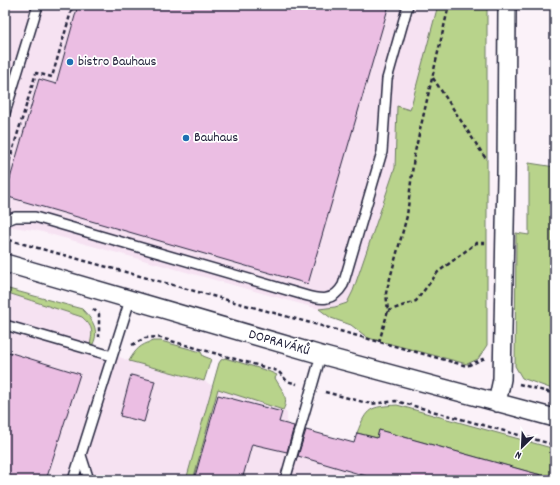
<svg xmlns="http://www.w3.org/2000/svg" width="560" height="485" font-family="Dekko,sans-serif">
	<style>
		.built { fill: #f6e2f2 }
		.green { fill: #b8d38b; stroke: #6d7a63 }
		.building { fill: #ebbee3; stroke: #22223b }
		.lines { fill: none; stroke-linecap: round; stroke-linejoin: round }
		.service-casing { stroke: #22223b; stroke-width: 12 }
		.minor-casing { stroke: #22223b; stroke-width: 20 }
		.path { stroke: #22223b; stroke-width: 2.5; stroke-dasharray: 4 3; stroke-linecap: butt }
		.service { stroke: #fff; stroke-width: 9 }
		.minor { stroke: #fff; stroke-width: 17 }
		.poi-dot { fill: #1f6fb2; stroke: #fff; stroke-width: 1.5 }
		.labels { text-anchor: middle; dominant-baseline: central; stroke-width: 3.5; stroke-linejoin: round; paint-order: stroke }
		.poi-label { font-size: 14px; fill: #22223b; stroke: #fff; text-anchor: start }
		.street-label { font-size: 14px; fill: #22223b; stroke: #fff }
	</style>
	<rect width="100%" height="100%" fill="#fbf2f9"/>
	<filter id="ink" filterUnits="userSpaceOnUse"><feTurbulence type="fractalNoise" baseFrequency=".025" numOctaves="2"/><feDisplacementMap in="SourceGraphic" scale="8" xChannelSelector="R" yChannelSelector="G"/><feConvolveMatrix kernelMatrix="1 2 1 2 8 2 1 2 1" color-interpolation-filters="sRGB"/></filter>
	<g filter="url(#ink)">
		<!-- built -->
		<path class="built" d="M5,5h433l-43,163 -42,123 -6,12 -12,4 -16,2 -284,-79 -30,-4z
			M5,292l77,25 8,7 2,7 -1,14 38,16 75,20 14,8 65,21 4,3v11l-8,26 67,19v2l20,5 -1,4h-360z"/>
		<!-- green -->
		<path class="green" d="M438,5h49v340l-9,14 -11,5 -99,-26 -17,-13 -20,-7 -12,-9 16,-2 12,-4 6,-12 42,-123 2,-62 13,4z
			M529,163l26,4v223l-33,-12 -7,-12 1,-133 13,2z
			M5,288l77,21c10,10 18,21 11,35l-3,1c3,-15 3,-18 -8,-28l-77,-25z
			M153,341h8l40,11 2,4 8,3 -7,22 -75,-20c7,-12 11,-16 24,-20z
			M225,358l43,13 9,4 -2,3c6,11 15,20 8,32l-65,-21 -25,91h-7l33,-117 2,-3z
			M397,405l158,44v30l-176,-49 -2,8 -20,-5c10,-26 13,-26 40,-28z"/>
		<!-- building -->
		<path class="building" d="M78,5h311l-81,279 -303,-88 34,-117 17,5z
			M5,351l75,23 -34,106h-41z
			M131,375l24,6 -11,41 -24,-6z
			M218,395l64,17 -3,10 15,4 -7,26 -35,-8 -10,36h-48z
			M306,430l48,13 3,-10 20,5 2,-8 162,45 -1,5h-175l1,-4 -68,-20z"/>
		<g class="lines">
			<defs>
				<path id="service" d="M5,113l33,-108
					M5,221l10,-4h20l269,78c17,5 29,7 39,-10l39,-133 5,-73 21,-74
					M5,325l107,31
					M81,455l8,25
					M73,480l57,-180
					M285,480l36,-125"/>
				<path id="minor" d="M5,263l316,92 234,63
					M497,403l5,-24 4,-203 1,-171"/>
			</defs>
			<!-- service casing -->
			<use href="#service" class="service-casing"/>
			<!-- minor casing -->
			<use href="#minor" class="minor-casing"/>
			<!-- path -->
			<path class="path" d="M433,78l53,81
				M5,175l31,-102 16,4 21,-72
				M9,240l458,126 18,-8
				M93,309l6,5v23
				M388,311l28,-10 22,-29 38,-29h10
				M379,342l9,-31 -2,-18 21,-77 7,-60 35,-151
				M132,345l13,-7 12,-1 121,34 9,10 10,3
				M519,384l36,10
				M325,392l46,12 25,-3 159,44"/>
			<!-- service -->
			<use href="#service" class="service"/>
			<!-- minor -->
			<use href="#minor" class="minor"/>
		</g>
	</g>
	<!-- markers -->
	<g class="poi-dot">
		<circle cx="70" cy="62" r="4"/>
		<circle cx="186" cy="138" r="4"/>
	</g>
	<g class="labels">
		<!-- poi labels -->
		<g class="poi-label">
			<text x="78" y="62">bistro Bauhaus</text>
			<text x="194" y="138">Bauhaus</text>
		</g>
		<!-- street labels -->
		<g class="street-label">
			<text transform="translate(279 343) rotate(16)">DOPRAVÁKŮ</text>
		</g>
	</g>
	<!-- margin -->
	<rect width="560" height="485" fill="none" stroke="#fff" stroke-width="20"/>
	<rect x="10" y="10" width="540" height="465" fill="none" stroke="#22223b" stroke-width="1.5" filter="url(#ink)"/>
	<!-- north arrow -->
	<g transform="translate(522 447) rotate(204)" stroke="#ffffff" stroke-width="3" paint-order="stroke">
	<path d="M0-3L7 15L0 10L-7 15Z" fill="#22223b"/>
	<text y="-6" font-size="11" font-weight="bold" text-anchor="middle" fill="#22223b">N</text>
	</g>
</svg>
